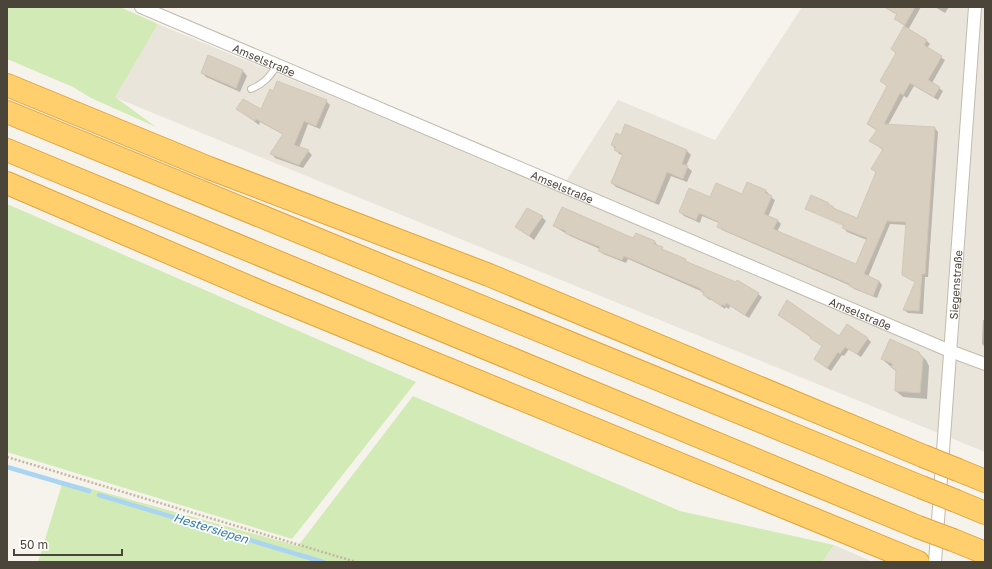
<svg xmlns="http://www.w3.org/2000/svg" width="992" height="569" font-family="'Golos Text',sans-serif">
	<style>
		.residential { fill: #eae5da }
		.green { fill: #d2eab5 }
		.shadow { fill: #0003 }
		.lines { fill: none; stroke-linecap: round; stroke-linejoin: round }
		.stream { stroke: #a9d4f2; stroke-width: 4.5 }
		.building { fill: #d8cfc1; stroke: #d3c7b4 }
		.lane-casing { stroke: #c2bbae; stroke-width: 8 }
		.street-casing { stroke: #c2bbae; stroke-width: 14 }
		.highway-casing { stroke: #e0a43c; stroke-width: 24 }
		.path { stroke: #c4b79f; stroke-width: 2.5; stroke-dasharray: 2 2; stroke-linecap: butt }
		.lane { stroke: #fff; stroke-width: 6 }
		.street { stroke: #fff; stroke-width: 12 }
		.highway { stroke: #ffcf6e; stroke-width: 22 }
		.highway-bridge-casing { stroke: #e0a43c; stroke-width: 24; stroke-linecap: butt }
		.highway-bridge { stroke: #ffcf6e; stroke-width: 22 }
		.labels { text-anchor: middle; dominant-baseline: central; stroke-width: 3.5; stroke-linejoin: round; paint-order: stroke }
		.street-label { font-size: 11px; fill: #4b4439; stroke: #fff }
		.water-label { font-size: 12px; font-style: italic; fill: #2e7ab2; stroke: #fff }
	</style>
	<rect width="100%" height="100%" fill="#f6f3ec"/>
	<!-- residential -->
	<path class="residential" d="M802,7h183v445l-493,-200 -378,-155 44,-73 402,167 58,-91 97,40z
		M834,545l39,17h-51z"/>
	<!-- green -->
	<path class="green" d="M7,7h113l38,17 -43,73 41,30 -65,-29 -18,-11 -66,-28z
		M7,204l409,178 -124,157 -285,-87z
		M413,396l267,115 154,34 -12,17h-784l25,-81 235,65z"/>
	<!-- shadow -->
	<path class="shadow" d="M889,7h32l-13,23 18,10 4,4 -3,4 18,12 -13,23 11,8 -5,9 -24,-14 -7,12 -3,-2 -16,29 47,3 3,4 -10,145h-3l-2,37 -15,-1 -4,-3 12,-27 -13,-9 4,-49 -17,-1 -22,53 11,4 3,4 -5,13 -23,-9 -3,-3 -129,-56 -4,-4 1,-3 -17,-7 -2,7 -16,-7 -4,-4 30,-13 32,-4 5,-12 19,8 4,4 -1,1 6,4 -7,17 9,3 4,4 -4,8 79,34 11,-26 -20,-8 -3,-4v-2l-35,-14 39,16 1,-2 -40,-17v2l-3,-3 5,-12 17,8 8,6 21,9 20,-46 -5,-4 11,-19 -12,-9 6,-10 -9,-7 20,-37 -7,-6 16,-27 -5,-5 13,-23 -10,-7 3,-4 -6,-3 -4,-4z
		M935,7h14l-4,6z
		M209,57l34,14 4,5 -7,16 -34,-15 -4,-4z
		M326,101l4,4 -10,24 -12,-5 -9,24 9,3 4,4 -9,13 -28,-10 -3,-4 12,-19 -24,-13 -1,3 -21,-16 23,2z
		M626,125l61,26 4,4 -5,11 6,5 -5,11 -16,-6 -12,29 -43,-18 -4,-4 11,-28 -4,-1 -7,-9 9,-9z
		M542,217l4,4 -12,19 -18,-14z
		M554,226l80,14 21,2 3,4 4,2 4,4 19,8 3,3 70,31 4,3 -13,21 -19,-12 -1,3 -3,-2 -1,2 -11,-8 -6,-2 -7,-8 -73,-32 -2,4 -23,-9 -3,-3v-2l-30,-13z
		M779,315l60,22 28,1 4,4 -10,15 -12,-8 -5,7 -2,-1 -11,16 -16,-12 8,-12 -11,-9z
		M983,320h2v27l-3,-3z
		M919,353l7,7 3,6 -2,33 -24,-2 -7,-6 1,-19 -15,-13z"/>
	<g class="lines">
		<!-- stream -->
		<path class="stream" d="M7,467l82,24
			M99,495l224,67"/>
	</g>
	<!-- building -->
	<path class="building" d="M884,7h31l-10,18 -11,-6 3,-5z
		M904,26l23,14 -3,5 18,11 -14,24 12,7 -6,10 -24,-14 -7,12 -3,-2 -16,31 51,3 -10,147h-3l-3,37 -16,-1 12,-28 -13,-7 4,-53 -19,-1 -23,53 15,7 -6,15 -24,-10 1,-2 -133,-57 2,-5 -20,-9 -3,7 -17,-8 10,-24 21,9 6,-14 26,11 5,-12 19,8 -1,3 7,3 -8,18 14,6 -5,9 83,35 11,-26 -25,-10 2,-3 -39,-16 6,-14 18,8 -1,1 6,3 -1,1 24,10 19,-46 -5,-3 12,-20 -14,-8 8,-11 -10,-6 20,-38 -7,-5 16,-28 -5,-4z
		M208,55l35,15 -7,18 -35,-15z
		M277,81l50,19 -11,26 -12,-5 -10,24 15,5 -10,15 -29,-11 13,-20 -27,-15 -1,2 -19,-12 7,-10 18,10 9,-20 3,2z
		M625,124l62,26 -5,14 6,2 -5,13 -16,-7 -12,30 -44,-19 12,-29 -9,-4 2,-3 -5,-2 5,-12 5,2z
		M562,207l71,31 3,-5 19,8 -1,3 9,3 -1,2 24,10 -1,2 51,21 1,-2 22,13 -14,22 -19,-12 -1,3 -3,-2 -1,2 -12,-8 -6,-3 1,-3 -4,-1 1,-2 -77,-33 -2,4 -24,-9 2,-4 -35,-14 1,-2 -13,-5z
		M527,208l16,8 -14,20 -14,-9z
		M787,300l52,36 8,-12 21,14 -11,16 -12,-7 -5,7 -2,-2 -11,16 -13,-9 8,-13 -12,-8 1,-1 -33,-22z
		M890,339l29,13 4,7 -3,34 -25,-2 1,-21 -5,-3 2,-3 -12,-5z"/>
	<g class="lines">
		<defs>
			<path id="lane" d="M251,89c13,-5 18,-12 26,-23"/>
			<g id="street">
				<path id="s1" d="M141,7l809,344 35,13"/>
				<path id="s2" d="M935,562l40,-555"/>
			</g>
			<path id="highway" d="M7,85l202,83 280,107 434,181
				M7,112l914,375
				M7,150l911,377
				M7,183l256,110 655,269
				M958,470l27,11
				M956,501l29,12
				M953,540l32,13"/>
		</defs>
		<!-- lane casing -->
		<use href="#lane" class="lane-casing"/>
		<!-- street casing -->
		<use href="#street" class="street-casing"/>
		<!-- highway casing -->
		<use href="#highway" class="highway-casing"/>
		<!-- path -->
		<path class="path" d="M7,457l349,105"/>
		<!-- lane -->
		<use href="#lane" class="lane"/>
		<!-- street -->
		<use href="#street" class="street"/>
		<!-- highway -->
		<use href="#highway" class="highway"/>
		<defs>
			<path id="highway-bridge" d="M923,456l35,14
				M921,487l35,14
				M918,527l35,13"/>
		</defs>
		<!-- highway-bridge casing -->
		<use href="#highway-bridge" class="highway-bridge-casing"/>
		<!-- highway-bridge -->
		<use href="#highway-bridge" class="highway-bridge"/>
	</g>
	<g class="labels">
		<!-- street labels -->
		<g class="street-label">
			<text stroke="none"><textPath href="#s1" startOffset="134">Amselstraße</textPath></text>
			<text stroke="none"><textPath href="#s1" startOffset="458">Amselstraße</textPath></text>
			<text stroke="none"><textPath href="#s2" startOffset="278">Siegenstraße</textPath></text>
			<text stroke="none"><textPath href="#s1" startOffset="782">Amselstraße</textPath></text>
		</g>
		<!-- water labels -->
		<g class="water-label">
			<text transform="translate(211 528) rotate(17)">Hestersiepen</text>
		</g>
	</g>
	<!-- border -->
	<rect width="992" height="569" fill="none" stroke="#4b4439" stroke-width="16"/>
	<!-- scale -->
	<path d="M14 549v6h108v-6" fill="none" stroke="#4b4439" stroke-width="2"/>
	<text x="20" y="549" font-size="12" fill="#4b4439" stroke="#ffffff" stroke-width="3" paint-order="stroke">50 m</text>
</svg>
